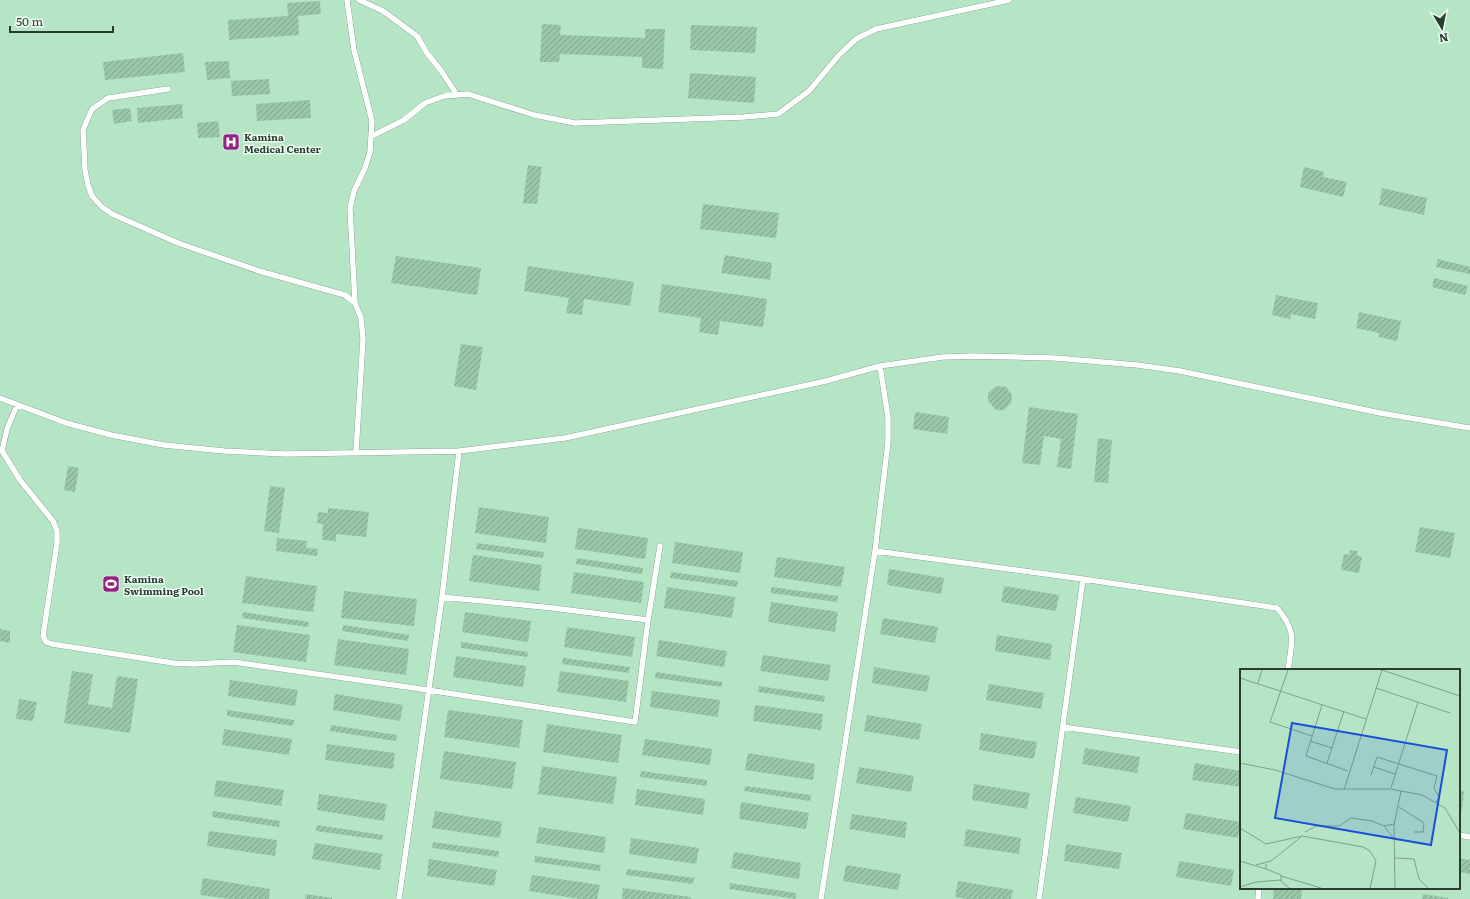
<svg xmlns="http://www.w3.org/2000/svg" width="1470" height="899" font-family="Literata,serif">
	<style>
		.building { fill: url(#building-hatch) }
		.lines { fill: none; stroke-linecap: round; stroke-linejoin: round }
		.service-casing { stroke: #5d886c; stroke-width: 6 }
		.service { stroke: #fff; stroke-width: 5.5 }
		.labels { text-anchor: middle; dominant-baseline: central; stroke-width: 3; stroke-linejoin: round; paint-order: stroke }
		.poi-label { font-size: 10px; font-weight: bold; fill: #2a3c30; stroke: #ecfef1; text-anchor: start }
		.inset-road { fill: none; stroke: #7ea18a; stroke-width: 1 }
		.view { fill: #1d4ed8; fill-opacity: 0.15; stroke: #1d4ed8; stroke-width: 2 }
		.inset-edge { fill: none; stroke: #2a3c30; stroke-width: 2 }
	</style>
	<defs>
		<pattern id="building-hatch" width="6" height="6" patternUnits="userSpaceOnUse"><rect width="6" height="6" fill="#99c7a8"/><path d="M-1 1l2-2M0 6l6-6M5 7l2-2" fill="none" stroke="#7da389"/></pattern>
	</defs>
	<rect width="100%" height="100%" fill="#b6e5c6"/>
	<!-- building -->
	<path class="building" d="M320,1l1,13 -23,2 1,19 -70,5 -1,-20 60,-4 -1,-13z
		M542,24l19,1 -1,10 85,3v-9h20l-2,40 -21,-1v-11l-82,-3 -1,8h-19z
		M691,25l66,2 -2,26 -65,-3z
		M183,53l2,19 -80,8 -2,-18z
		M229,61l1,17 -23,2 -2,-18z
		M690,73l66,4 -2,26 -66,-5z
		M269,79l1,15 -38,2 -1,-15z
		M310,100l1,18 -54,3 -1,-17z
		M182,104l1,14 -45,5 -1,-15z
		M130,108l2,13 -18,3 -2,-14z
		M218,121l2,16 -22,1 -1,-15z
		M528,165l14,2 -5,37 -14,-1z
		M1304,167l20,5 -1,5 24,5 -4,15 -43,-10z
		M1382,188l45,10 -3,17 -45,-10z
		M703,204l76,9 -3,25 -76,-9z
		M725,255l47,8 -2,17 -49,-7z
		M396,256l85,12 -4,27 -86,-12z
		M1438,259l32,8v7l-34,-7z
		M528,266l106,16 -4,24 -46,-7 -2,16 -16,-2 3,-15 -45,-7z
		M1434,278l34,8 -3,9 -33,-8z
		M662,284l105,15 -4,28 -43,-6 -2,14 -19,-3 2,-14 -43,-6z
		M1276,295l42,8 -3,16 -24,-5 -1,5 -18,-4z
		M1359,312l42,9 -4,20 -18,-4v-4l-23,-5z
		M461,344l22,3 -7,43 -22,-4z
		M996,386l10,1 6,8 -1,8 -7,7h-8l-8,-9v-8z
		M1029,407l49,7 -7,55 -14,-2 4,-28 -17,-3 -4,29 -18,-2z
		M915,412l34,5 -2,17 -34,-5z
		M1098,438l14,2 -4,43 -14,-1z
		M68,466l11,2 -4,24 -11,-2z
		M270,486l15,2 -6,45 -15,-2z
		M479,507l70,10 -3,26 -71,-10z
		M328,508l41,4 -3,25 -30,-3v7l-14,-1 1,-16 -6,-1 1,-11 10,1z
		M1420,527l35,6 -5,25 -35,-6z
		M578,528l70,10 -3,21 -70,-10z
		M277,538l30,3 -1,7 12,1 -1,7 -41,-5z
		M675,542l68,10 -3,21 -68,-10z
		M477,543l67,9 -1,6 -67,-9z
		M1350,550l7,1v4l5,2 -3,16 -18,-3 3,-16 5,1z
		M473,555l69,10 -3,26 -70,-10z
		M777,557l68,10 -4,20 -67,-10z
		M577,558l66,10 -1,6 -66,-10z
		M889,569l55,9 -3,16 -54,-9z
		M574,572l70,10 -3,21 -70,-10z
		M671,572l67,9 -1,6 -67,-9z
		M246,576l71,10 -4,26 -71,-9z
		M1004,586l55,9 -3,16 -55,-9z
		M667,587l68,10 -3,21 -68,-10z
		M771,587l67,9 -1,6 -66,-9z
		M344,591l73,8 -3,27 -73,-8z
		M771,602l67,10 -3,20 -67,-10z
		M243,612l66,10 -1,5 -66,-9z
		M465,612l66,9 -3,21 -66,-10z
		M883,618l55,9 -3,16 -55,-9z
		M237,625l73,10 -4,27 -73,-10z
		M343,625l66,10 -1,6 -66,-10z
		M567,627l68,10 -3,20 -68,-10z
		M0,629l10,2v12l-10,-2z
		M997,635l55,9 -2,16 -55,-9z
		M338,639l71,10 -3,26 -72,-10z
		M659,640l68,11 -3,16 -68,-11z
		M461,642l67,10 -1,5 -66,-9z
		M763,655l68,10 -3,16 -68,-10z
		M456,656l70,10 -3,21 -70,-10z
		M563,658l67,9 -1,6 -67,-9z
		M874,667l56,9 -3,16 -55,-9z
		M72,671l21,3 -5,30 24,4 5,-32 21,3 -8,54 -66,-10z
		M560,671l69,10 -3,21 -69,-10z
		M656,672l66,10v5l-67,-9z
		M230,680l68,10 -3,16 -67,-10z
		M989,684l55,9 -3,16 -55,-9z
		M759,686l66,10 -1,6 -66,-10z
		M652,691l68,9 -2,17 -68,-10z
		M335,694l68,11 -3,16 -67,-11z
		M19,699l18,3 -4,19 -17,-2z
		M755,705l68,9 -2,16 -68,-9z
		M227,710l67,10 -1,6 -66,-10z
		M448,710l75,10 -4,28 -75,-11z
		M867,715l55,9 -3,16 -55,-9z
		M547,724l75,11 -4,28 -75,-11z
		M331,725l66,10 -1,6 -66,-10z
		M224,729l68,10 -3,16 -67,-10z
		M981,733l56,9 -3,17 -55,-9z
		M645,739l67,10 -2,16 -68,-10z
		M327,744l68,9 -2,16 -68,-9z
		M1085,748l55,9 -3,16 -55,-9z
		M444,751l72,11 -4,27 -72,-10z
		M748,753l67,11 -2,16 -68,-10z
		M1195,763l46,8v16l-49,-7z
		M542,766l75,11 -4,27 -75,-10z
		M859,767l55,9 -3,16 -55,-9z
		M641,771l66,9v6l-67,-9z
		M216,780l68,10 -3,16 -67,-10z
		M974,784l56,9 -3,16 -55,-9z
		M745,786l66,9 -1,6 -66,-10z
		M637,789l68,10 -2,16 -68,-10z
		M1459,790l5,1 -2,19 -3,-1z
		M319,794l68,10 -3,17 -67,-11z
		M1076,797l55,9 -3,16 -55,-9z
		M741,802l68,11 -3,16 -67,-10z
		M213,811l67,10 -1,6 -67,-10z
		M435,811l67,11 -2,16 -68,-10z
		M1186,813l55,9 -3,16 -55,-9z
		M852,814l55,8 -2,16 -56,-9z
		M317,825l66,10 -1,5 -66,-9z
		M539,827l67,10 -2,16 -68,-10z
		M966,829l55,9 -2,16 -55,-8z
		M209,831l68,9 -2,16 -68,-10z
		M631,838l68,10 -3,16 -67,-10z
		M433,842l66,9 -1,6 -66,-9z
		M315,843l67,11 -2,16 -68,-11z
		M1066,844l56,9 -3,16 -55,-8z
		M734,852l67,11 -2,16 -68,-11z
		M535,856l66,9 -1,6 -66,-9z
		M1459,858l11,2v14l-11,-2z
		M429,859l68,11 -3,16 -67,-10z
		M1179,861l55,9 -3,16 -55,-9z
		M846,865l55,9 -3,16 -55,-9z
		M627,869l67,9 -1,6 -67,-9z
		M532,875l68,10 -3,14h-17l-51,-8z
		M203,878l67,11 -1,10h-40l-29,-4z
		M958,881l55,9 -2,9h-45l-11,-2z
		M730,883l66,10v6l-67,-10z
		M623,888l68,9v2h-69z
		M1274,888h28l-1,11h-28z
		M306,894l26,4v1h-27z
		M1423,894l25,4v1h-26z"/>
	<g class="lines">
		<defs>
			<path id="service" d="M347,0l7,50 18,71 -2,31 -5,16 -11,23 -4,17 5,95 6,15 2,21 -7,113
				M359,0l24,11 34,25 10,17 15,19 15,23
				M168,89l-60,9 -16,11 -9,21 2,40 3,15 4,11 10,11 10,7 66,29 81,28 86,24 10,8
				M372,136l32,-16 21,-17 19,-7 24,-2 66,21 41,8 169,-6 34,-3 31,-23 30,-36 17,-16 20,-10 133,-29
				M0,398l66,25 45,12 53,10 60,6 61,3 174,-3 106,-13 261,-57 54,-15 63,-9 29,-1 83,2 82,7 43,6 200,42 90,15
				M17,405l-10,24 -5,22 18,29 33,41 4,10v12l-14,93 3,6 6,2 121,19 21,1 39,-2 195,28 207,32 13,-102 12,-74
				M875,551l208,28 194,29c20,23 15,34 11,62
				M442,597l111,11 95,12
				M1063,727l178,25
				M1459,835l11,2
				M399,899l43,-302 17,-146
				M821,899l54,-348 13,-109v-25l-8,-51
				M1039,899l44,-320
				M1258,899l1,-11"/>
		</defs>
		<!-- service casing -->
		<use href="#service" class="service-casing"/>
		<!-- service -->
		<use href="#service" class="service"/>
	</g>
	<!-- icons -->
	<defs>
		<symbol id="hospital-square" viewBox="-11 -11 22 22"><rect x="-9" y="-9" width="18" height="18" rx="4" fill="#942383" stroke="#ecfef1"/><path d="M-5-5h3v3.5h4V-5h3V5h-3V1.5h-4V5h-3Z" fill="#fff"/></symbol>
		<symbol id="stadium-square" viewBox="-11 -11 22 22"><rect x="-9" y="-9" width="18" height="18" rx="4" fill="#942383" stroke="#ecfef1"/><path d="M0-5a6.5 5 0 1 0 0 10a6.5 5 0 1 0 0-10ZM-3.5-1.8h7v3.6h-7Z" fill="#fff"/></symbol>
	</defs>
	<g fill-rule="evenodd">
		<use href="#hospital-square" x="221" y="132" width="20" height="20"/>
		<use href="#stadium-square" x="101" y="574" width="20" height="20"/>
	</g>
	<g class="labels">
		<!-- poi labels -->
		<g class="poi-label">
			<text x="244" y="136">Kamina<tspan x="244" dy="12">Medical Center</tspan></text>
			<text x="124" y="578">Kamina<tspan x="124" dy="12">Swimming Pool</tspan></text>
		</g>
	</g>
	<!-- overview -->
	<g transform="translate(1240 669)">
		<rect width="220" height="220" fill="#b6e5c6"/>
		<path class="inset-road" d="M48,1l-18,52 42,14M142,1l78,26M0,9l126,41M18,14l4,-13M136,19l74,25M82,36l-16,51 42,15M70,72l22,7M0,94l35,7 60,19h55l32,6 23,13 15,25M87,94l17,-52M134,98l21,7M131,106l6,-18 60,19 -3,12 5,9 -3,5M151,119l27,-86M104,121l38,-120M159,138l25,16 -1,9h-9M144,157l10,13M0,159l26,16 36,-8 61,11 7,4 6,10 -6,27M65,163l11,-6h23l12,-8 21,3 12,5 10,-2M155,189l19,1 5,20 9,9M0,192l26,8M26,195v5l15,6v6l8,7M16,196l15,-4 30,-24M41,207l40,12M0,218l16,-5 25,-2M155,219l-1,-63 7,-34"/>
		<path class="view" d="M52,54l155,27 -16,95 -156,-27z"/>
		<rect width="220" height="220" class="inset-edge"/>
	</g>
	<!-- north arrow -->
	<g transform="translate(1442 28) rotate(170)" stroke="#ecfef1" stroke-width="3" paint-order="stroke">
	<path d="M0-3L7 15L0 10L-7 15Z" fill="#2a3c30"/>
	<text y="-6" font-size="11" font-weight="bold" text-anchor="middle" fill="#2a3c30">N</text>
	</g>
	<!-- scale -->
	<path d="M10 26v6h103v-6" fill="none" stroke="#2a3c30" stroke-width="2"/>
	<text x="16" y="26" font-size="12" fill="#2a3c30" stroke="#ecfef1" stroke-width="3" paint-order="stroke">50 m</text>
</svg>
